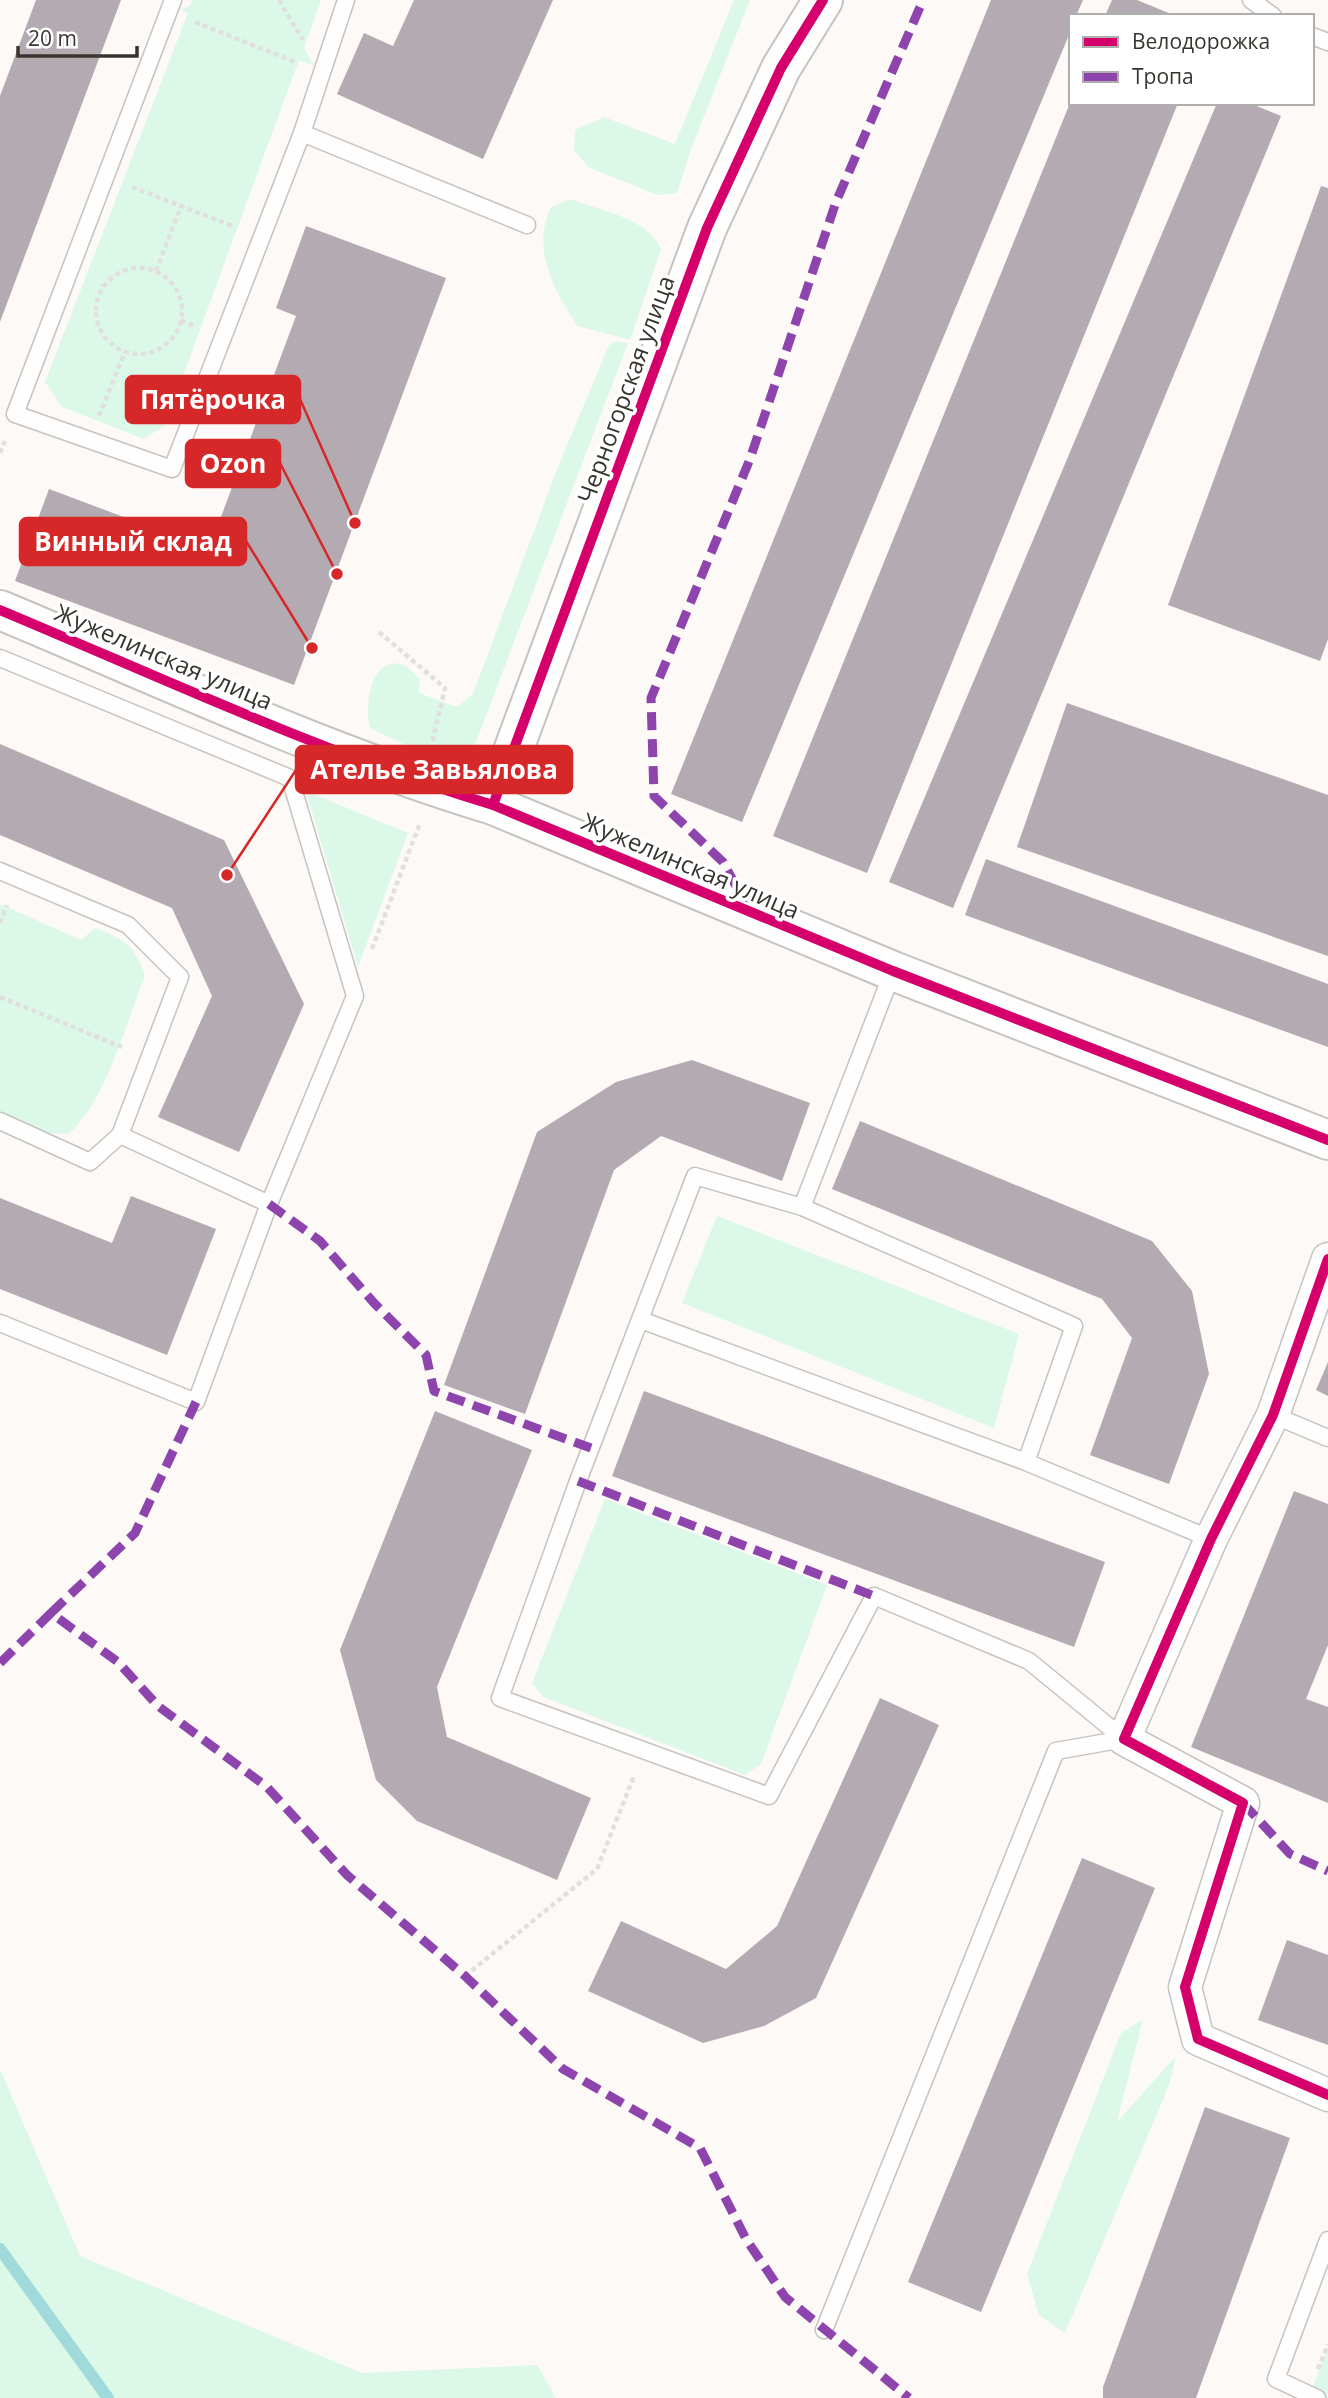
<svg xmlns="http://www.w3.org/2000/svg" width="1328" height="2398" font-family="'Open Sans',sans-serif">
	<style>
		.green { fill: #dcf8e8 }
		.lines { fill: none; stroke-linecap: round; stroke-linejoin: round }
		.stream { stroke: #a0dada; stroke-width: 12 }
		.building { fill: #b4aab1 }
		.lane-casing { stroke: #c6c3bf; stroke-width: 19 }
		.street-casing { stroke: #c6c3bf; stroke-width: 35 }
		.secondary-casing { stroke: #c6c3bf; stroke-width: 42 }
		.path { stroke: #e1e0df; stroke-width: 4.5; stroke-dasharray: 5 3.5; stroke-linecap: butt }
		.lane { stroke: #fffefe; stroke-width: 16 }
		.street { stroke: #fffefe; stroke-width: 32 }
		.secondary { stroke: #fffefe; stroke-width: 38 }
		.quiet { stroke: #8e44ad; stroke-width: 9; stroke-dasharray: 18 9; stroke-linecap: butt }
		.cycleway-casing { stroke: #fff; stroke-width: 15 }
		.cycleway { stroke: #d6006c; stroke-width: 10 }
		.labels { text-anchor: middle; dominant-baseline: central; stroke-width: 7; stroke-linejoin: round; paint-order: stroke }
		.street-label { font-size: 24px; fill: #38342f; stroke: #fff }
		.leader { fill: none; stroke: #d62828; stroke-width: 2.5 }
		.callout-dot { fill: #d62828; stroke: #fff; stroke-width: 2.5 }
		.callout { fill: #d62828; stroke: #d62828; stroke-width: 2.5 }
		.callout-label { font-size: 26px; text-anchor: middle; font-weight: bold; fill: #fff }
	</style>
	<rect width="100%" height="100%" fill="#fcf9f7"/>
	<!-- green -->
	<path class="green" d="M193,0h128l-17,48 10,18 -15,-6 -134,365 -21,14 -82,-32 -17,-25 143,-369 -7,-3 9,-4z
		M734,0h16l-59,149 -14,44 -20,2 -69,-28 -14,-17 1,-20 29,-13 71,27z
		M570,199c28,11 79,19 91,50l-31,91 -52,-14c-24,-35 -47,-77 -27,-119z
		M616,341l12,2 -154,404 -16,12h-22l-66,-31c-6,-19 0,-74 33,-63 6,2 12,10 17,14l-1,14 38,14 16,-13 85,-227 51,-122z
		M306,791l102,42 -50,134z
		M0,904l81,36 14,-12c29,11 40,17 50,48 -18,44 -41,130 -77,158l-20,-1 -48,-20z
		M717,1216l302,118 -25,94 -312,-125z
		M605,1499l222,86 -66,179 -16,11 -202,-78 -11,-14z
		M1143,2019l-26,103 59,-66 -7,29 -104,248 -26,-18 -12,-41 94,-241z
		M0,2069l80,187 282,117 175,-8 19,33h-556z
		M1328,2347v51l-11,-3 -5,-6z"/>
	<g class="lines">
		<!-- stream -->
		<path class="stream" d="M0,2249l108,149"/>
	</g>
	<!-- building -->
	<path class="building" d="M36,0h85l-121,322v-226z
		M414,0h139l-70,159 -146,-65 27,-61 29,13z
		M991,0h92l-7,16h-5v14l-329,792 -71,-28z
		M1112,0h25l39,16h-71z
		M1070,103h108l-311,770 -94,-37z
		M1217,103h32l32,13 -328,792 -64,-26z
		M1321,186l7,2v451l-8,22 -152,-56z
		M306,226l140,52 -152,407 -279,-104 34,-92 160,60 87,-233 -20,-8z
		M1067,703l261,92v161l-311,-109z
		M0,744l224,96 80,164 -65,148 -81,-35 54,-121 -40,-88 -172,-73z
		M986,859l342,125v63l-363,-132z
		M692,1060l118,43 -28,78 -121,-45 -47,34 -89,244 -81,-29 93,-253 79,-50z
		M860,1121l292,120 40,50 17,83 -40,110 -79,-29 42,-117 -30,-39 -270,-110z
		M131,1196l85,33 -49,126 -167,-66v-91l112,45z
		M1328,1362v34l-12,-6z
		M644,1391l461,171 -31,85 -462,-171z
		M435,1411l97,39 -95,237 10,50 144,61 -34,82 -140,-59 -41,-41 -36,-130z
		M1294,1491l34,13v141l-22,54 22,8v96l-137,-56z
		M880,1698l59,27 -123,273 -52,28 -61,17 -115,-52 33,-70 105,48 51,-43z
		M1082,1858l73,30 -174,424 -73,-30z
		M1287,1940l41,15v90l-70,-25z
		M1205,2107l85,31 -94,260h-93v-11z"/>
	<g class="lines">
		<defs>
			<path id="lane" d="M173,0l-158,414 157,55 130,-336 44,-133
				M1251,0l22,16
				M1312,36l16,6
				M302,133l225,92
				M0,658l290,120 65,218 -86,208 -73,198 -196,-79
				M0,871l128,54 52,52 -60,158 -30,27 -90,-41
				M893,971l-91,236 272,119 -48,136 185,77
				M120,1135l149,69
				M802,1207l-107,-31 -117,305 -78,217 269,98 105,-200 155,65 95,78
				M641,1320l385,142
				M1273,1415l55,23
				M824,2330l232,-579 68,-12
				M1317,2398l-41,-19 52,-139"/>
			<path id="street" d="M1328,1259l-55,156 -62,124 -87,200 119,64 -58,184 13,52 130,56"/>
			<path id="secondary" d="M0,610c163,68 324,144 493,195l400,166 435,169
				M493,805l214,-577 74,-160 42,-68"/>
		</defs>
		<!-- lane casing -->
		<use href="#lane" class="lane-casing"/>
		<!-- street casing -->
		<use href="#street" class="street-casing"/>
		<!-- secondary casing -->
		<use href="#secondary" class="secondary-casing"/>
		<!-- path -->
		<path class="path" d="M279,0l24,40
			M195,22l103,41
			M132,187l103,40
			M96 311a43 43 0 1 1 86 0a43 43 0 1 1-86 0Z
			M156,271l25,-65
			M181,320l15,7
			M99,416l26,-64
			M0,453l5,-12
			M379,632l66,56 -13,55
			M0,923l7,-18
			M372,949l48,-126
			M0,997l122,50
			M465,1976l132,-107 37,-93
			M1318,2369l10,-25"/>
		<!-- lane -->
		<use href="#lane" class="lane"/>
		<!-- street -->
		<use href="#street" class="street"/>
		<!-- secondary -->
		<use href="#secondary" class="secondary"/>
		<!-- quiet -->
		<path class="quiet" d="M749,910l-26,-48 -69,-66 -3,-98 99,-239 86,-257 87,-202
			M269,1204l51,37 54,62 52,52 8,36 157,57
			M578,1481l296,115
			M51,1613l84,-80 61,-131
			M0,1663l51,-50 67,49 40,44 109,81 80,88 118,101 98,93 137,79 46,91 39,58 124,101
			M1243,1803l47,51 38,17"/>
		<defs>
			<path id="cycleway" d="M0,610c163,68 324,144 493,195l400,166 435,169
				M493,805l214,-577 74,-160 42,-68
				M1328,1259l-55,156 -62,124 -87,200 119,64 -58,184 13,52 130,56"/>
		</defs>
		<!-- cycleway casing -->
		<use href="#cycleway" class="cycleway-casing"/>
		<!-- cycleway -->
		<use href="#cycleway" class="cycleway"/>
	</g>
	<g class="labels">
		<!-- street labels -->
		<g class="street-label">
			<text transform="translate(625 389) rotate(-70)">Черногорская улица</text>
			<text transform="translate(164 656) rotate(23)">Жужелинская улица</text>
			<text transform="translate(691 865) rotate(23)">Жужелинская улица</text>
		</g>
	</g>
	<!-- callouts -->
	<path class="leader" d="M355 523L300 399M337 574L280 463M312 648L246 541M227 875L296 770"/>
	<g class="callout-dot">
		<circle cx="355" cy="523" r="7"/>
		<circle cx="337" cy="574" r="7"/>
		<circle cx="312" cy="648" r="7"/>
		<circle cx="227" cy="875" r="7"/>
	</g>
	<g class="callout">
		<rect x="126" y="376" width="174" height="47" rx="7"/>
		<rect x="186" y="440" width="94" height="47" rx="7"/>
		<rect x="20" y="518" width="226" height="47" rx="7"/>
		<rect x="296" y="746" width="276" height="47" rx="7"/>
	</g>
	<g class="callout-label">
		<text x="213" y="409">Пятёрочка</text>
		<text x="233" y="473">Ozon</text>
		<text x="133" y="551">Винный склад</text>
		<text x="434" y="779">Ателье Завьялова</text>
	</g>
	<!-- legend -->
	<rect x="1069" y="14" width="245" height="91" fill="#ffffff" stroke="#afaeac" stroke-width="2"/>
	<rect x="1083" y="37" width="35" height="10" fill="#d6006c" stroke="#afaeac" stroke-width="2"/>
	<text x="1132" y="49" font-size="21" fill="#38342f">Велодорожка</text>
	<rect x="1083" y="72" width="35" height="10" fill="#8e44ad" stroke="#afaeac" stroke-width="2"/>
	<text x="1132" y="84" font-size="21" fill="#38342f">Тропа</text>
	<!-- scale -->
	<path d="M18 46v10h119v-10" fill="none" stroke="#38342f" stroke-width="3.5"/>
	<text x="28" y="46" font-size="21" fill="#38342f" stroke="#ffffff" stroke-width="5" paint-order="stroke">20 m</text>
</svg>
